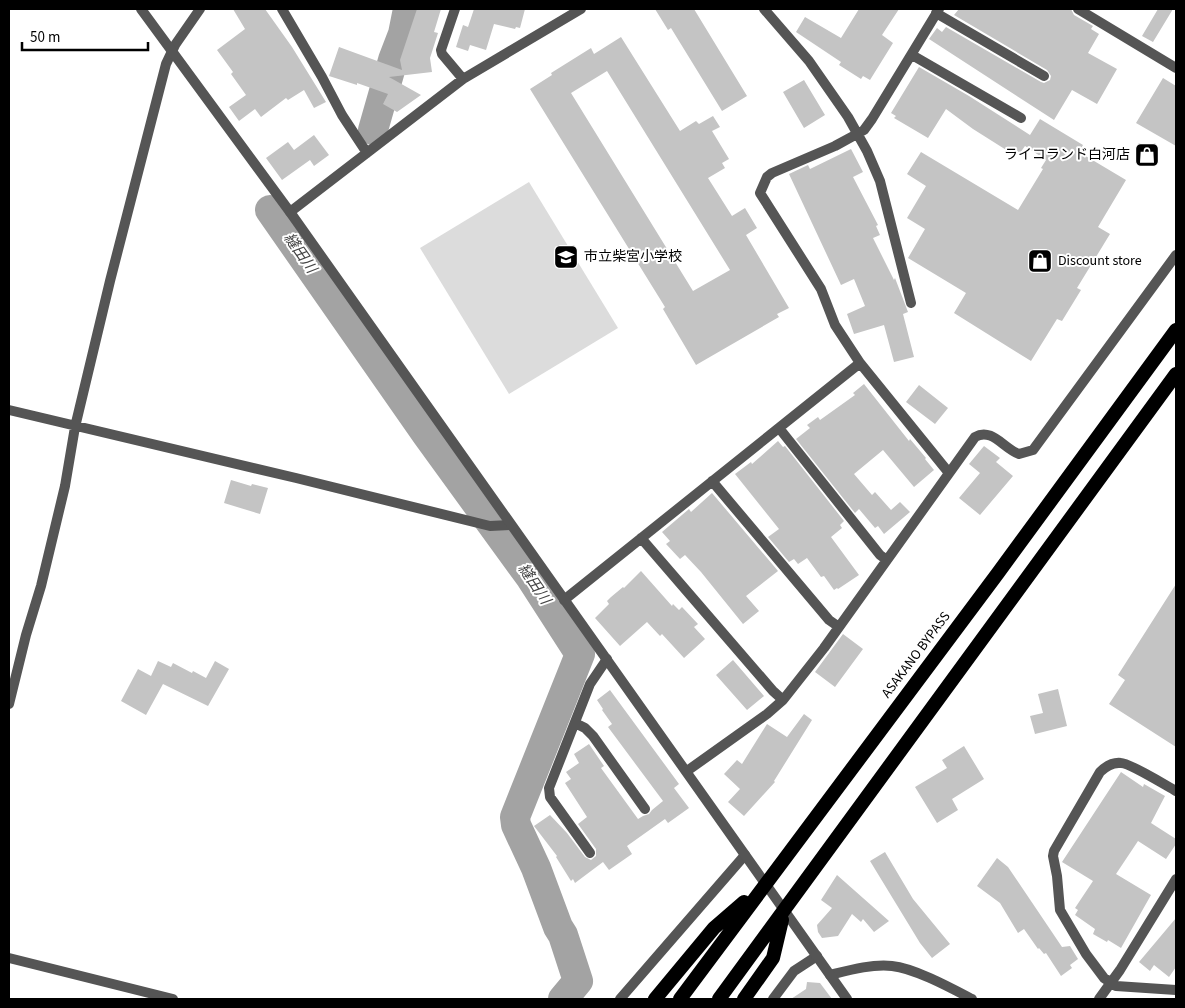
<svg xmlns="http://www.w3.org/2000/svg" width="1185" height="1008" font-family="'Source Sans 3','Noto Sans JP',sans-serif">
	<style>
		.green { fill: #dcdcdc }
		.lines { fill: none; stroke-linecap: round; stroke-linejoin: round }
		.river { stroke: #a3a3a3; stroke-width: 30 }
		.building { fill: #c4c4c4; fill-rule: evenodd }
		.minor { stroke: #555; stroke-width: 10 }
		.tertiary { stroke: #555; stroke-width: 10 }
		.trunk { stroke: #000; stroke-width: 14 }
		.labels { text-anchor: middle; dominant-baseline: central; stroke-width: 4; stroke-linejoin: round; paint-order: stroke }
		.poi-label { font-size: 14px; fill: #000; stroke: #fff; text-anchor: start }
		.street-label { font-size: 14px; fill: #000; stroke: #fff }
		.water-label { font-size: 15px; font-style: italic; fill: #444; stroke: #fff }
	</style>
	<rect width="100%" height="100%" fill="#fff"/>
	<!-- green -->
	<path class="green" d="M529,182l89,146 -109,66 -89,-146z"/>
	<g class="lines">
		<!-- river -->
		<path class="river" d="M373,130l20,-70 10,-26 5,-25
			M270,210l157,225 104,143 49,76 -65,163 1,8 20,43 22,59 5,8 15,46 -15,18"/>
	</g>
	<!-- building -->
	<path class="building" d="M233,9h32l27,38 34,55 -12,6 -10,-18 -16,10 -2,-2 -25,19 -6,-8 -16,12 -10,-14 17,-12 -15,-21 2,-2 -16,-22 28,-21z
		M417,9h24l-7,23 4,1 -8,25 2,14 -43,5 32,18 -24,17 -14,-8 5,-10 -31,-11v2l-28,-9 10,-29 63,23 -2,-10z
		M474,9h51l-5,19 -4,-1 -1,2 -21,-5 -8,26 -16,-5 -2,6 -12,-4 7,-22 5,2z
		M655,9h39l53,87 -25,15 -51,-83 -3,2z
		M859,9h40l-17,26 11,8 -23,37 -7,-4 -2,3 -22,-14 2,-3 -45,-30 9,-15 36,21z
		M959,9h112l3,6 19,11 -2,3 8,5 -11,19 29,16 -20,35 -25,-14 -18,30 -125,-81 8,-11 5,4 4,-5 95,55 3,1 6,-3 1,-4 -4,-6 -93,-55z
		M1158,9h15l-20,33 -11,-6z
		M621,37l59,94 16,-10 3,3 14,-8 7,11 -8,4 17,28 -7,4 3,5 -17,10 24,38 13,-8 12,20 -11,7 43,73 -12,6 2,3 -83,48 -33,-56 2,-2 -135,-218 22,-14 -1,-2 40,-25 3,6zM607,71l123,199 -37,21 -122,-198z
		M919,67l50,29 61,39 10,-16 43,26 -4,7 47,28 -28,47 12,7 -33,54 4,2 -19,31 -5,-2 -26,42 -77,-48 12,-20 -58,-35 17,-29 -18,-11 19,-32 -19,-12 14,-22 97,58 25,-41 -2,-1 5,-8 -21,-14 -5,7 -6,-4 -3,4 -38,-24 -27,-20 -18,29 -34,-20 2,-2 -5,-3z
		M1163,78l13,8v60l-40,-23z
		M804,80l21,35 -21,13 -21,-36z
		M314,135l15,20 -15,11 -4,-6 -28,20 -16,-22 22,-16 6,8z
		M851,149l12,23 -10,5 25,48 -2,1 4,9 -7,3 21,42 1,-2 13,34 -5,2 11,43 -20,5 -10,-37 -30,9 -7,-20 18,-8 -11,-27 -13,6 -52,-111 19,-9 2,4z
		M864,384l45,57 1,-2 16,19 -1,1 9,11 -20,17 -31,-37 -29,24 18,21 3,-3 16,18 9,-8 10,10 -26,22 -6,-8 -3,2 -16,-19 -4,4 -59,-74 14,-11 -3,-3 11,-8 2,3 35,-25 -2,-2z
		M919,385l29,23 -13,16 -29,-22z
		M778,441l5,6 2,-1 59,75 -4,4 2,3 -11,9 28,38 -21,14 -1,-1 -3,2 -10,-14 -3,1 -14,-19 -9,6 -4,-5 -5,3 -21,-25 11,-8 -44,-55 16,-12 1,2z
		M984,446l16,12 -4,4 17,14 -33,39 -21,-17 21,-25 -11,-9z
		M231,480l20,6 1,-2 16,4 -8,26 -36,-11z
		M712,493l66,78 -32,25 13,15 -16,13 -42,-52 -16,-17 -5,4 -14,-15 4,-3 -8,-9 27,-23 2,3z
		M641,571l31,35 1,-2 6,6 3,-3 16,17 -4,3 11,12 -21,19 -22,-24 -2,2 -13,-14 -27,24 -25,-28 14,-14 -2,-3 4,-4 12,-10 1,1z
		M1176,584v163l-67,-43 16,-24 -7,-5z
		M843,634l20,15 -28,38 -20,-15z
		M733,660l31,36 -17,14 -31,-35z
		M158,661l13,6 2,-4 19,10 1,-2 13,7 9,-17 14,8 -21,37 -45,-22 -17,31 -25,-14 17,-32 13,7z
		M1058,689l9,37 -32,8 -5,-18 13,-3 -5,-19z
		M610,690l69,94 -5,4 15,20 -21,15 -3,-4 -38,27 5,8 -23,16 -6,-8 -28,21 -2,-4 -2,2 -15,-24 1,-1 -23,-30 16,-11 17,18 18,24 6,3 5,-4v-7l-18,-25 9,-7 -22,-34 6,-4 -5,-7 13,-9 -5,-9 15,-10 15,22 -3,2 37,51 5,-3 6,-2 3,-4 11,-9 -55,-74 4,-3 -10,-14 1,-1 -6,-9z
		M804,714l8,6 -38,61 1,1 -31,34 -16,-14 12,-13 -16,-15 13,-14 5,4 25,-40 20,13z
		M964,746l20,33 -32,20 6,11 -21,13 -22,-36 32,-19 -5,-8z
		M1121,772l22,15 1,-3 21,12 -14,27 25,16v5l-10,15 -28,-18 -22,33 35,21 -30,53 -13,-8 -1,2 -14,-8 2,-5 -20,-14 3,-5 -3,-2 18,-27 -31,-19z
		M885,852l28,47 37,45 -18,14 -12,-15 -50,-82z
		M997,858l11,9 54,80 8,-1 8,13 -8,6 2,3 -11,8 -15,-23 -2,1 -5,-6 -1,1 -14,-20 -6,4 -18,-30 -23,-17z
		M837,875l52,46 -15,11 -11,-13 -2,3 -9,-8 -14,22 -16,2 -4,-6 -1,-7 15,-17 -11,-8z
		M1176,918v49l-7,10 -15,-12 -4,6 -11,-9z
		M807,982l13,1 12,16h-41l15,-10z"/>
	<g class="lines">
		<!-- minor -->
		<path class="minor" d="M282,9l40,68 20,38 25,38
			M455,9l-14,41 1,4 21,25
			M764,9l45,52 39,56 19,34 13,30 31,122
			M939,9l-67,110 -8,11 -7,4 -22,12 -63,27 -5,4 -7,16 61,96 14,36 25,38 89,110
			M1078,9l98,59
			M936,13l108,63
			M912,55l109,63
			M290,212l173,-133 118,-70
			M9,410l287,68 194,48 20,-1
			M779,428l101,127 7,5
			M712,481l117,139 10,7
			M641,538l132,153 10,9
			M564,600l296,-237
			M9,704l17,-69 15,-49 24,-100 10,-59 35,-146 56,-217 9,-19 25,-36
			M575,723l10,5 8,8 52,73
			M687,771l80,-57 16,-14 41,-52 151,-211c17,-10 29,12 44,17l14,-4 143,-195
			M1176,791c-11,-6 -46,-28 -55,-28 -9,-1 -15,3 -21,9l-46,79 -1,5 4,20 3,34 26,44 18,24 12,8 60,4
			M590,853l-40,-56 -1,-9 41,-104 17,-25
			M9,958l164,41
			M830,975c20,-5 41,-11 62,-9 22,2 59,22 80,33
			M620,999l125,-144
			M773,999l21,-28 23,-15
			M1099,999l21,-29 56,-91"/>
		<!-- tertiary -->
		<path class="tertiary" d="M141,9l149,203 557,787"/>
		<!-- trunk -->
		<path class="trunk" d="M655,999l59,-71 30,-26
			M680,999l318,-426 178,-243
			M719,999l457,-625
			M744,999l29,-41 9,-38"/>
	</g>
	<!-- icons -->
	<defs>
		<symbol id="shop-square" viewBox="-11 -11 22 22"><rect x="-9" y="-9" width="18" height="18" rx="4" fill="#000" stroke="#fff"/><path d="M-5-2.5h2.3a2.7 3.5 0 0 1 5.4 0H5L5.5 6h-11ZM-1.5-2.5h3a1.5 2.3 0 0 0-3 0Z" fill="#fff"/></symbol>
		<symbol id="school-square" viewBox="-11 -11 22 22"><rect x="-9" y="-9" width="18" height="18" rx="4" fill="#000" stroke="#fff"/><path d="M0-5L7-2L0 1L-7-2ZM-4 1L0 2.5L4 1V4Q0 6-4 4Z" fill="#fff"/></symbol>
	</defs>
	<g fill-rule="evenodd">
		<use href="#shop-square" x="1133" y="141" width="28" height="28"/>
		<use href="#school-square" x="552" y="243" width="28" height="28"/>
		<use href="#shop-square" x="1026" y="247" width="28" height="28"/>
	</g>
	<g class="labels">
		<!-- poi labels -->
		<g class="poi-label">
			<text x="1130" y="155" text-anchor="end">ライコランド白河店</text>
			<text x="584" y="257">市立柴宮小学校</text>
			<text x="1058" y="261">Discount store</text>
		</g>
		<!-- street labels -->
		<g class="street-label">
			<text transform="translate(916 655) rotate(-53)">ASAKANO BYPASS</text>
		</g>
		<!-- water labels -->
		<g class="water-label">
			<text transform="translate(300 253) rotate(55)">縫田川</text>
			<text transform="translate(534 584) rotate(56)">縫田川</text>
		</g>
	</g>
	<!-- border -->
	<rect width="1185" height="1008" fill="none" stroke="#000000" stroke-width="20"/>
	<!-- scale -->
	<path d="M22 42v8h126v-8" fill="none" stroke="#000000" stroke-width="2.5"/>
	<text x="30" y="42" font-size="15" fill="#000000" stroke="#ffffff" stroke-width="4" paint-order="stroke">50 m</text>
</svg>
